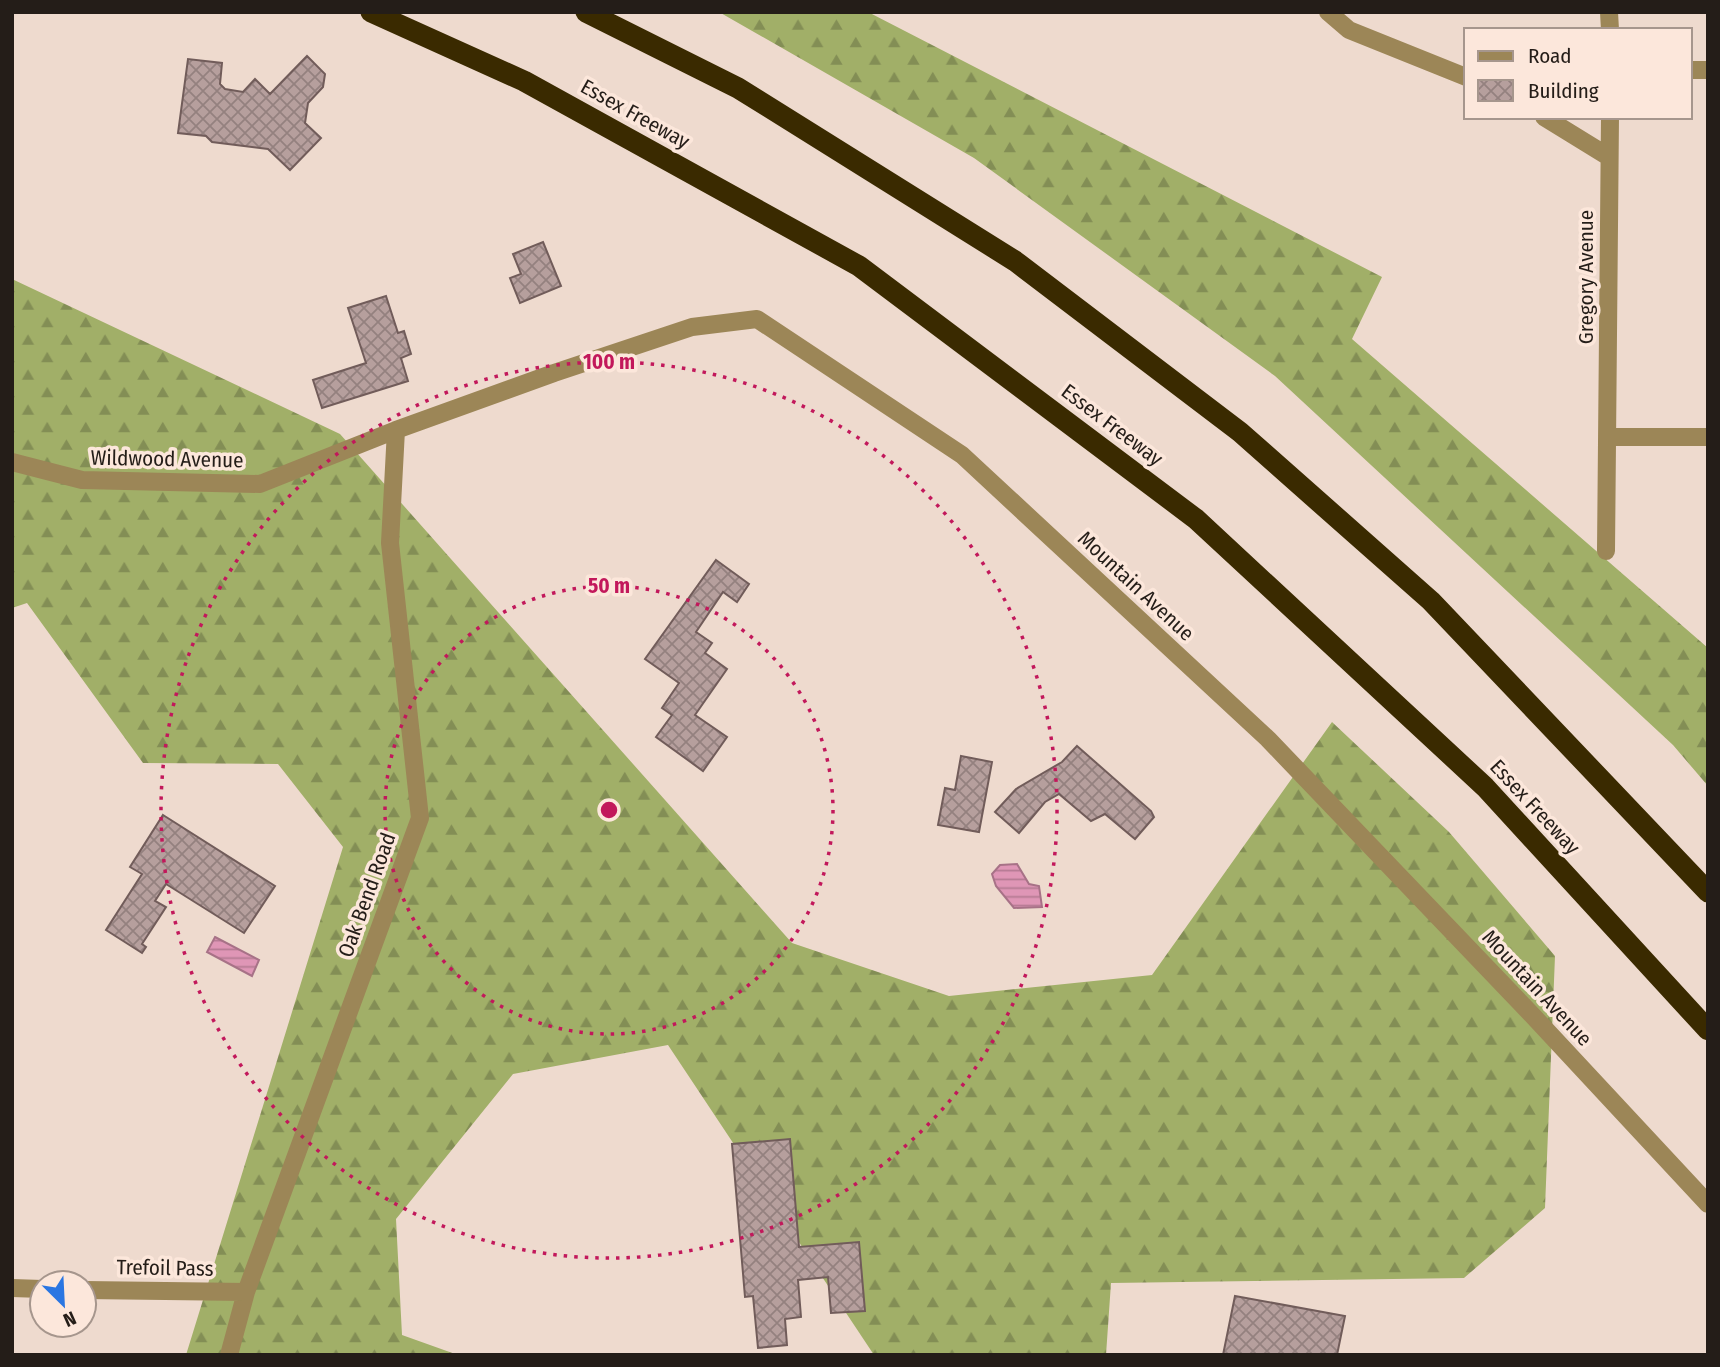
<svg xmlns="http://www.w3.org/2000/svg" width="1720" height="1367" font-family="'Fira Sans Condensed',sans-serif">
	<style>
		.forest { fill: url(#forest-firs) }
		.water { fill: url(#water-rules); stroke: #a77287; stroke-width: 2 }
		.building { fill: url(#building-cross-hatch); stroke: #715c5a; stroke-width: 2 }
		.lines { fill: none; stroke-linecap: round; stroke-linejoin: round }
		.minor { stroke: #9c8657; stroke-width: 18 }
		.motorway { stroke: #3a2a00; stroke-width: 21 }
		.ring { fill: none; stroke: #c2185b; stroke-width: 3.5; stroke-dasharray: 3.5 7 }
		.labels { text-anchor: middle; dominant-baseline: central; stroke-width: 7; stroke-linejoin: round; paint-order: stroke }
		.street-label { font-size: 21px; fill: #241d18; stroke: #fce7db }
		.centre { fill: #c2185b; stroke: #fce7db; stroke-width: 3.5 }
		.ring-label { font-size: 21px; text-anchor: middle; font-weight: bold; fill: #c2185b; stroke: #fce7db; stroke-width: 7; stroke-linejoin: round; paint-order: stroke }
	</style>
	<defs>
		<pattern id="forest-firs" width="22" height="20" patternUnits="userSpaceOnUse" patternTransform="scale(1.75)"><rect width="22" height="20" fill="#a1af68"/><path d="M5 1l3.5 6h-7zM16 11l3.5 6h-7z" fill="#838e55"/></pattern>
		<pattern id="water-rules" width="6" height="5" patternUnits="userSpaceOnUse" patternTransform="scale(1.75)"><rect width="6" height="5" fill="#df96b6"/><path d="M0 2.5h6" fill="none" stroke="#b57a93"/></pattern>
		<pattern id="building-cross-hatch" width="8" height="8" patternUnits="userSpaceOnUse" patternTransform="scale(1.75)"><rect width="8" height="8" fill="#b69f9d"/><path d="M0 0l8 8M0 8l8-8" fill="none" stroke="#94817f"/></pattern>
	</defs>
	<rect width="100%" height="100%" fill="#eedace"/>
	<!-- forest -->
	<path class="forest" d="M719,12h149l514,265 -30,62 356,309v138l-35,-41 -398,-369 -301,-218z
		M12,279l328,155 452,509 157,53 203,-21 180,-253 117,110 106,124 -10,252 -81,70 -353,5 -5,72h-232l-206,-310 -155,29 -117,145 6,116 56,20h-272l157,-508 -65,-83 -135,-1 -116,-160 -15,5z"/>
	<!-- water -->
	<path class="water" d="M1017,864l12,20 10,2 3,21 -28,1 -18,-22 -4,-12 8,-9z
		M215,937l44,23 -7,16 -45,-24z"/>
	<!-- building -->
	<path class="building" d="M307,56l18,18 -2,13 -15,16 -3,20 16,15 -31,32 -22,-21 -56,-7 -6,-6 -28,-3 10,-74 34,4 -2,21 5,5 18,3 12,-13 15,15z
		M543,242l18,44 -41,17 -10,-25 11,-4 -8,-20z
		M386,296l12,37 6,-2 7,23 -10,4 7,23 -86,27 -9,-28 53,-17 -18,-55z
		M716,560l33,24 -12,18 -14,-10 -27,40 16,11 -7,10 22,16 -32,46 32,22 -24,34 -47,-34 16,-22 -10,-7 17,-25 -34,-24z
		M1077,746l74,65 3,6 -19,22 -30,-25 -14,7 -32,-27 -14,8 -26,31 -24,-21 21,-23 46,-27z
		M961,756l31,6 -13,70 -41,-7 7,-37 10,2z
		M163,815l112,71 -31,47 -78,-49 -11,17 11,6 -24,37 4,3 -4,6 -36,-23 36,-56 -12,-7z
		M790,1139l9,108 60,-5 6,69 -34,2 -3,-36 -30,3 3,37 -16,2 2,26 -29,3 -5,-52 -8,1 -13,-153z
		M1235,1296l110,20 -8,39h-114z"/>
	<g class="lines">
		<!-- minor -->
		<path class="minor" d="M1328,12l21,18 117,47
			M1609,12l1,18
			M1690,70h18
			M1544,117l65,40
			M1608,437h100
			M12,462l70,18 178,4 136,-54 158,-57 138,-46 65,-8 205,136 306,284 266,278 174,187
			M1606,551l4,-434
			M12,1288l30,1
			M84,1290l162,2
			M229,1355l17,-63 174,-474 -30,-275 6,-113"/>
		<!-- motorway -->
		<path class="motorway" d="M371,12l153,69 335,185 337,253 289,268 223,243
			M586,12l152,76 277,173 225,171 191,169 277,291"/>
	</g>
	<!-- distance rings -->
	<g class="ring">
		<circle cx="609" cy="810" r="224"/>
		<circle cx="609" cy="810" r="448"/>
	</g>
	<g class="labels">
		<!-- street labels -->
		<g class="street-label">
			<text transform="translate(635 114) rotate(29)">Essex Freeway</text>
			<text transform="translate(1586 277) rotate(-90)">Gregory Avenue</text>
			<text transform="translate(1112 425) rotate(37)">Essex Freeway</text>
			<text transform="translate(167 459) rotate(1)">Wildwood Avenue</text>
			<text transform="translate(1136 586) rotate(43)">Mountain Avenue</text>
			<text transform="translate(1535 807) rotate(47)">Essex Freeway</text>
			<text transform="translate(367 895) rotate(-70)">Oak Bend Road</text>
			<text transform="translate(1537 988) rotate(47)">Mountain Avenue</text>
			<text transform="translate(165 1268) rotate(1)">Trefoil Pass</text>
		</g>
	</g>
	<circle cx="609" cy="810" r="10" class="centre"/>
	<g class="ring-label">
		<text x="609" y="369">100 m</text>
		<text x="609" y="593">50 m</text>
	</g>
	<!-- border -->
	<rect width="1720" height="1367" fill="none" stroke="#241d18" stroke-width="28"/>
	<!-- legend -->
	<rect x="1464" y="28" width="228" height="91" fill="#fce7db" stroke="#a6968d" stroke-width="2"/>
	<rect x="1478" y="51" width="35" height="10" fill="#9c8657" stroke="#a6968d" stroke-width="2"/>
	<text x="1528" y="63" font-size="21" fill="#241d18">Road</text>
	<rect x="1478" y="80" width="35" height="21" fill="url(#building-cross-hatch)" stroke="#a6968d" stroke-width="2"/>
	<text x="1528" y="98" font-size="21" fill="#241d18">Building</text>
	<!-- north arrow -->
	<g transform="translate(63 1304) rotate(156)"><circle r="33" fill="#fce7db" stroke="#a6968d" stroke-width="2"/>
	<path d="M0-5L12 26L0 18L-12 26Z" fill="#2a76e2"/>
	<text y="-10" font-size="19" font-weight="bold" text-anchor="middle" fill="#241d18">N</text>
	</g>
</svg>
